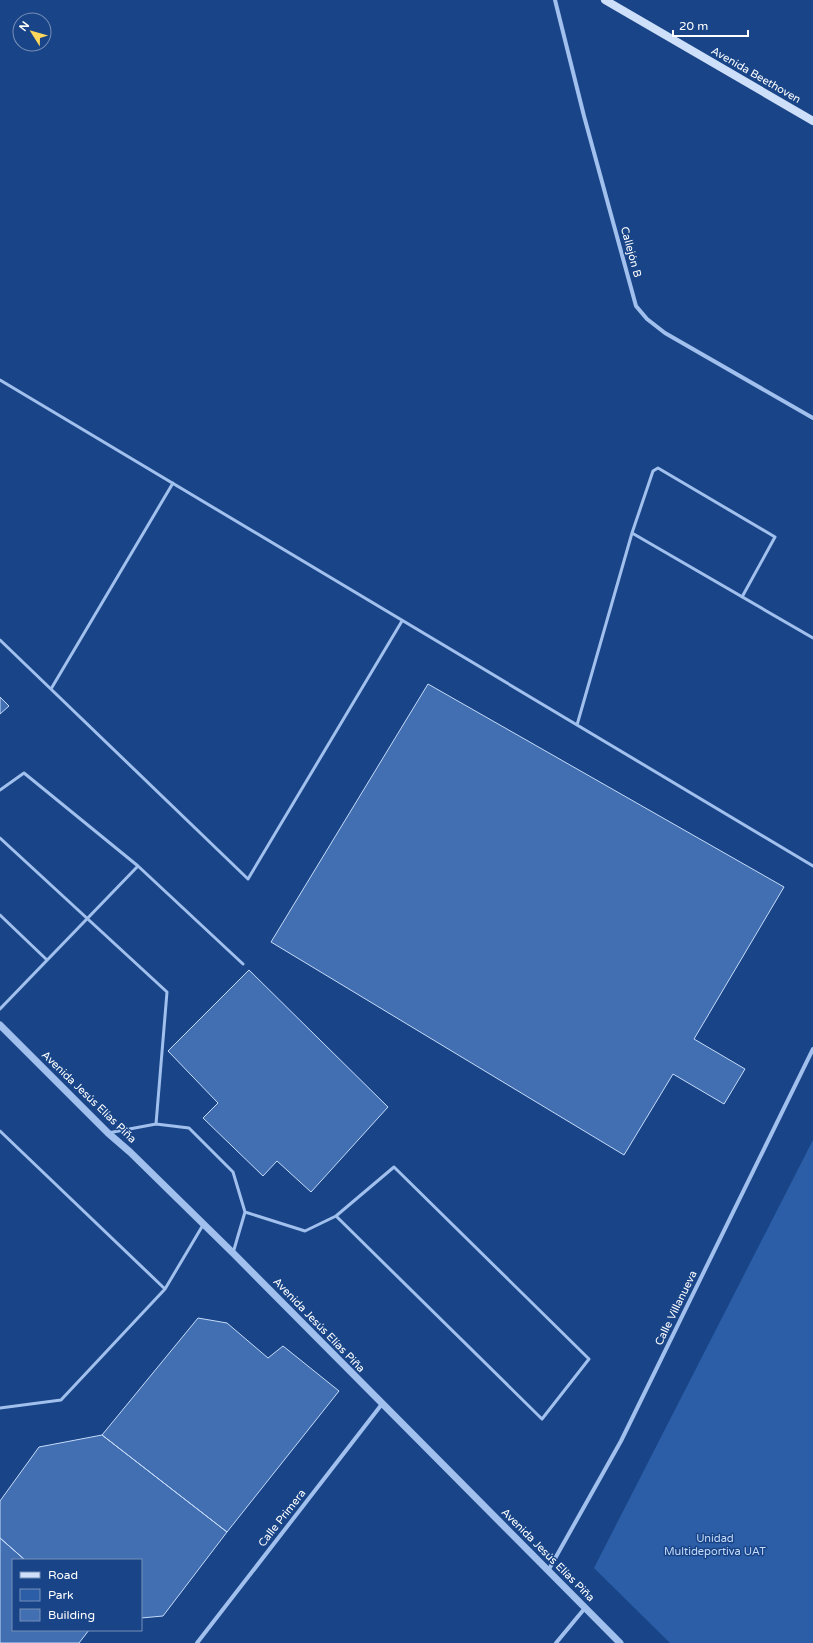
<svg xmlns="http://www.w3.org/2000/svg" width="813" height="1643" font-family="'Varela Round',sans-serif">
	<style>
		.green { fill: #2b5ea7 }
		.building { fill: #416fb2; stroke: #c6dbfa }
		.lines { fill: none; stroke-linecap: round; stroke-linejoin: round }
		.service { stroke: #a1c0ed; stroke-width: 3 }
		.minor { stroke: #a1c0ed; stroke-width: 4 }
		.tertiary { stroke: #a1c0ed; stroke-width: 7 }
		.secondary { stroke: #cedff9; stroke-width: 8 }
		.labels { text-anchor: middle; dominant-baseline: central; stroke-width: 3; stroke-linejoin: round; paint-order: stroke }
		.street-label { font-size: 11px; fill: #fff; stroke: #194588 }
		.park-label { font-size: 11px; fill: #c6dbfa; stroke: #194588 }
	</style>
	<rect width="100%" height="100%" fill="#194588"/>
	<!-- green -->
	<path class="green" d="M813,1140v503h-143l-76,-75z"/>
	<!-- building -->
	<path class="building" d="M428,684l356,203 -90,152 51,30 -21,35 -51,-30 -49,81 -353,-213z
		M0,697l9,9 -9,8z
		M249,970l139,137 -77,85 -34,-31 -14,15 -60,-58 15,-15 -50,-52z
		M198,1318l29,5 41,35 15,-12 56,45 -112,141 -125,-97z
		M102,1435l125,97 -64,84 -22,2v-58h-116l-25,-22v-37l39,-54z
		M0,1538l25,22h-12v70h76l-10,13h-79z"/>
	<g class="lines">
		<!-- service -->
		<path class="service" d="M0,380l813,486
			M632,533l181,105
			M0,640l248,239 154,-258
			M51,689l122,-206
			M577,725l55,-192 21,-62 5,-3 117,69 -33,60
			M0,790l24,-17 114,93 105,98
			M0,838l167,154 -11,132
			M0,915l47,45
			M0,1009l138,-143
			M0,1131l165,158
			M108,1133l48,-9 33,4 44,44 12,40 -12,41
			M245,1212l60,19 31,-15 58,-49 195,192 -47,60 -206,-203
			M0,1408l61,-8 104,-111 38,-64"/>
		<!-- minor -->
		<path class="minor" d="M555,0l29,116 52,190 11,13 18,14 148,85
			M548,1571l73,-130 192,-392
			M197,1643l185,-239
			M556,1643l29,-35"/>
		<!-- tertiary -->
		<path class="tertiary" d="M0,1025l108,108 22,19 103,101 387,390"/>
		<!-- secondary -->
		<path class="secondary" d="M605,0l208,121"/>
	</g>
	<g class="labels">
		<!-- street labels -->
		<g class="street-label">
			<text transform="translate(756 75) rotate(30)">Avenida Beethoven</text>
			<text transform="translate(631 252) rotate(75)">Callejón B</text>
			<text transform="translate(89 1097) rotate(44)">Avenida Jesús Elías Piña</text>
			<text transform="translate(676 1308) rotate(-64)">Calle Villanueva</text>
			<text transform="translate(319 1325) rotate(46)">Avenida Jesús Elías Piña</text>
			<text transform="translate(282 1518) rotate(-52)">Calle Primera</text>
			<text transform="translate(548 1555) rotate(45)">Avenida Jesús Elías Piña</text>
		</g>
		<!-- park labels -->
		<g class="park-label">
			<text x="715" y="1538">Unidad<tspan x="715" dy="13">Multideportiva UAT</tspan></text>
		</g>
	</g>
	<!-- legend -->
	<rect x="12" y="1559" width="130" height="72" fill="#194588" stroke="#758fb8"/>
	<rect x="20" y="1572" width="20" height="6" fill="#cedff9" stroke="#758fb8"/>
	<text x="48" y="1579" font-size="12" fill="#ffffff">Road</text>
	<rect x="20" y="1589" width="20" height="12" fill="#2b5ea7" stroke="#758fb8"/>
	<text x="48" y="1599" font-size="12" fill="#ffffff">Park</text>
	<rect x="20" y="1609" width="20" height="12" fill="#416fb2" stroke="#758fb8"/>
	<text x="48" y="1619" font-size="12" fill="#ffffff">Building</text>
	<!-- north arrow -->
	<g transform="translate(32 32) rotate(307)"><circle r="19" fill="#194588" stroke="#758fb8"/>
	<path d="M0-3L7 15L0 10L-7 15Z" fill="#ffd75d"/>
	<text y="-6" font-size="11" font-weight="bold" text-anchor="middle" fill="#ffffff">N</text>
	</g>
	<!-- scale -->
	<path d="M673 30v6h75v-6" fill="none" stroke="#ffffff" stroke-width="2"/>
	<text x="679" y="30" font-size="12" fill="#ffffff" stroke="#194588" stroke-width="3" paint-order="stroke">20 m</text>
</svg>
